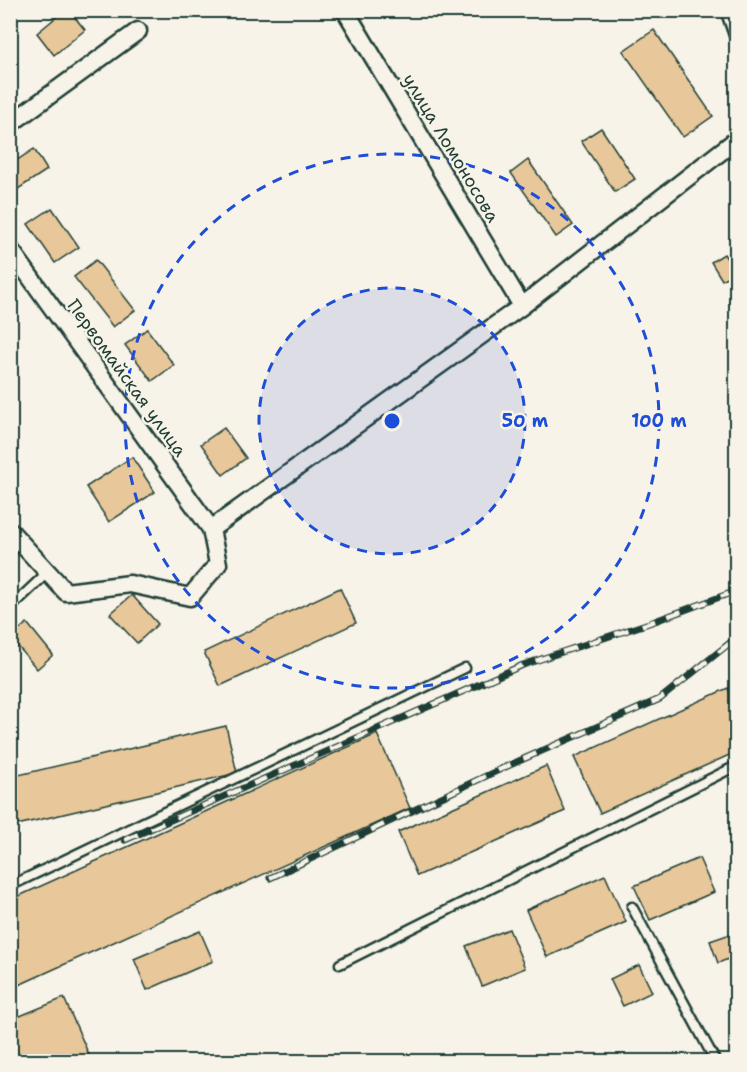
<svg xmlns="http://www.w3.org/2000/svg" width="747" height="1072" font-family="'Shantell Sans',sans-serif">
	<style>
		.building { fill: #e8c89a; stroke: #1f3d34; stroke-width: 1.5 }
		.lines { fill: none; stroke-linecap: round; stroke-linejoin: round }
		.service-casing { stroke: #1f3d34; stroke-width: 13 }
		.minor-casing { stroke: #1f3d34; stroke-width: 21 }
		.service { stroke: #f7f3e8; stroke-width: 8 }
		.minor { stroke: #f7f3e8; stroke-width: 16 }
		.rail-casing { stroke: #1f3d34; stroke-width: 7 }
		.rail { stroke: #f7f3e8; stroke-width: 4.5; stroke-dasharray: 14; stroke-linecap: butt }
		.ring { fill: none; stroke: #1d4ed8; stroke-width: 3; stroke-dasharray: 10 8 }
		.labels { text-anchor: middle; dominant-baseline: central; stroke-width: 5; stroke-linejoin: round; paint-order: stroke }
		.street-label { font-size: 18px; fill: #1f3d34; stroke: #f7f3e8 }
		.centre { fill: #1d4ed8; stroke: #f7f3e8; stroke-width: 3 }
		.ring-label { font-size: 18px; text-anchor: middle; font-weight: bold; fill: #1d4ed8; stroke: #f7f3e8; stroke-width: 5; stroke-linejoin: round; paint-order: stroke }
	</style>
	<rect width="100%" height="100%" fill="#f7f3e8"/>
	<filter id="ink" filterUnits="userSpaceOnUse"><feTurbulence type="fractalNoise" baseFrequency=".0167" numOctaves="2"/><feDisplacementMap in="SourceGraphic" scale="12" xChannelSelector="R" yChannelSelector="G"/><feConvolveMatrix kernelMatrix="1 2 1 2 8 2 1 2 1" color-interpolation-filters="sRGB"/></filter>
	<g filter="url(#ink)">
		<!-- building -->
		<path class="building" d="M65,10h4l16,20 -31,25 -17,-22z
			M654,30l59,86 -30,21 -60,-86z
			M601,128l34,51 -20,13 -34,-51z
			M34,149l13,21 -32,21 -5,-6v-20z
			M528,160l45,65 -17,12 -45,-64z
			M52,208l27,39 -24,16 -27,-39z
			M724,254l11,17 -13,9 -11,-18z
			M96,260l39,50 -22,17 -39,-50z
			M147,329l27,36 -22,16 -27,-36z
			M224,428l22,30 -23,17 -22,-31z
			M132,457l23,35 -46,30 -23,-35z
			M340,588l16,35 -136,63 -16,-34z
			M132,595l26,29 -21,19 -27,-29z
			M27,623l26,32 -16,14 -27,-32z
			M728,688l8,19v45l-136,61 -26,-56z
			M226,726l11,47 -220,52 -7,-27v-21z
			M377,734l33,74 -400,181v-89z
			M546,766l19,45 -148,65 -19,-44z
			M699,858l15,34 -64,28 -16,-34z
			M605,875l21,47 -79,35 -21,-47z
			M509,929l16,39 -43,18 -16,-40z
			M200,931l13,30 -66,29 -13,-31z
			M736,932v24l-18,7 -8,-22z
			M639,965l13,27 -29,14 -13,-27z
			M64,998l25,57 -14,7h-65v-42z"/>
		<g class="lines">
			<defs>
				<path id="service" d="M725,10l11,31
					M10,608l38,-36
					M10,886l455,-218
					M632,907l84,155
					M340,964l396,-198"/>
				<path id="minor" d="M345,10l177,296
					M10,124l128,-93
					M10,249l201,280
					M10,531l56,61 64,-8 60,13 28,-33 -7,-35 311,-223 214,-166"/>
			</defs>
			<!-- service casing -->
			<use href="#service" class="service-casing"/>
			<!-- minor casing -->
			<use href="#minor" class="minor-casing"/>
			<!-- service -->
			<use href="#service" class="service"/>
			<!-- minor -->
			<use href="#minor" class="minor"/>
			<defs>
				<path id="rail" d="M125,840l398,-175 132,-44 81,-30
					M270,878l233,-110 157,-69 76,-61"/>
			</defs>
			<!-- rail casing -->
			<use href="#rail" class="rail-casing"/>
			<!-- rail -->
			<use href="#rail" class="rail"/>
		</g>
	</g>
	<!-- distance rings -->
	<circle cx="392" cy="421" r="133" fill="#1d4ed8" fill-opacity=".12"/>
	<g class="ring">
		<circle cx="392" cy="421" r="133"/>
		<circle cx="392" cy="421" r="267"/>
	</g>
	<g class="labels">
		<!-- street labels -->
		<g class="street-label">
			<text transform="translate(451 148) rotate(59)">улица Ломоносова</text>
			<text transform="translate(127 378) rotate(54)">Первомайская улица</text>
		</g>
	</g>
	<circle cx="392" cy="421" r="9" class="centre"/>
	<g class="ring-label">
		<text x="525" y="427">50 m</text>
		<text x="659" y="427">100 m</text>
	</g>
	<!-- margin -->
	<rect width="747" height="1072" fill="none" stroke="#f7f3e8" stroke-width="36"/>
	<rect x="18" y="18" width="711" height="1036" fill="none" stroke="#1f3d34" stroke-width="2" filter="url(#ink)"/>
</svg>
